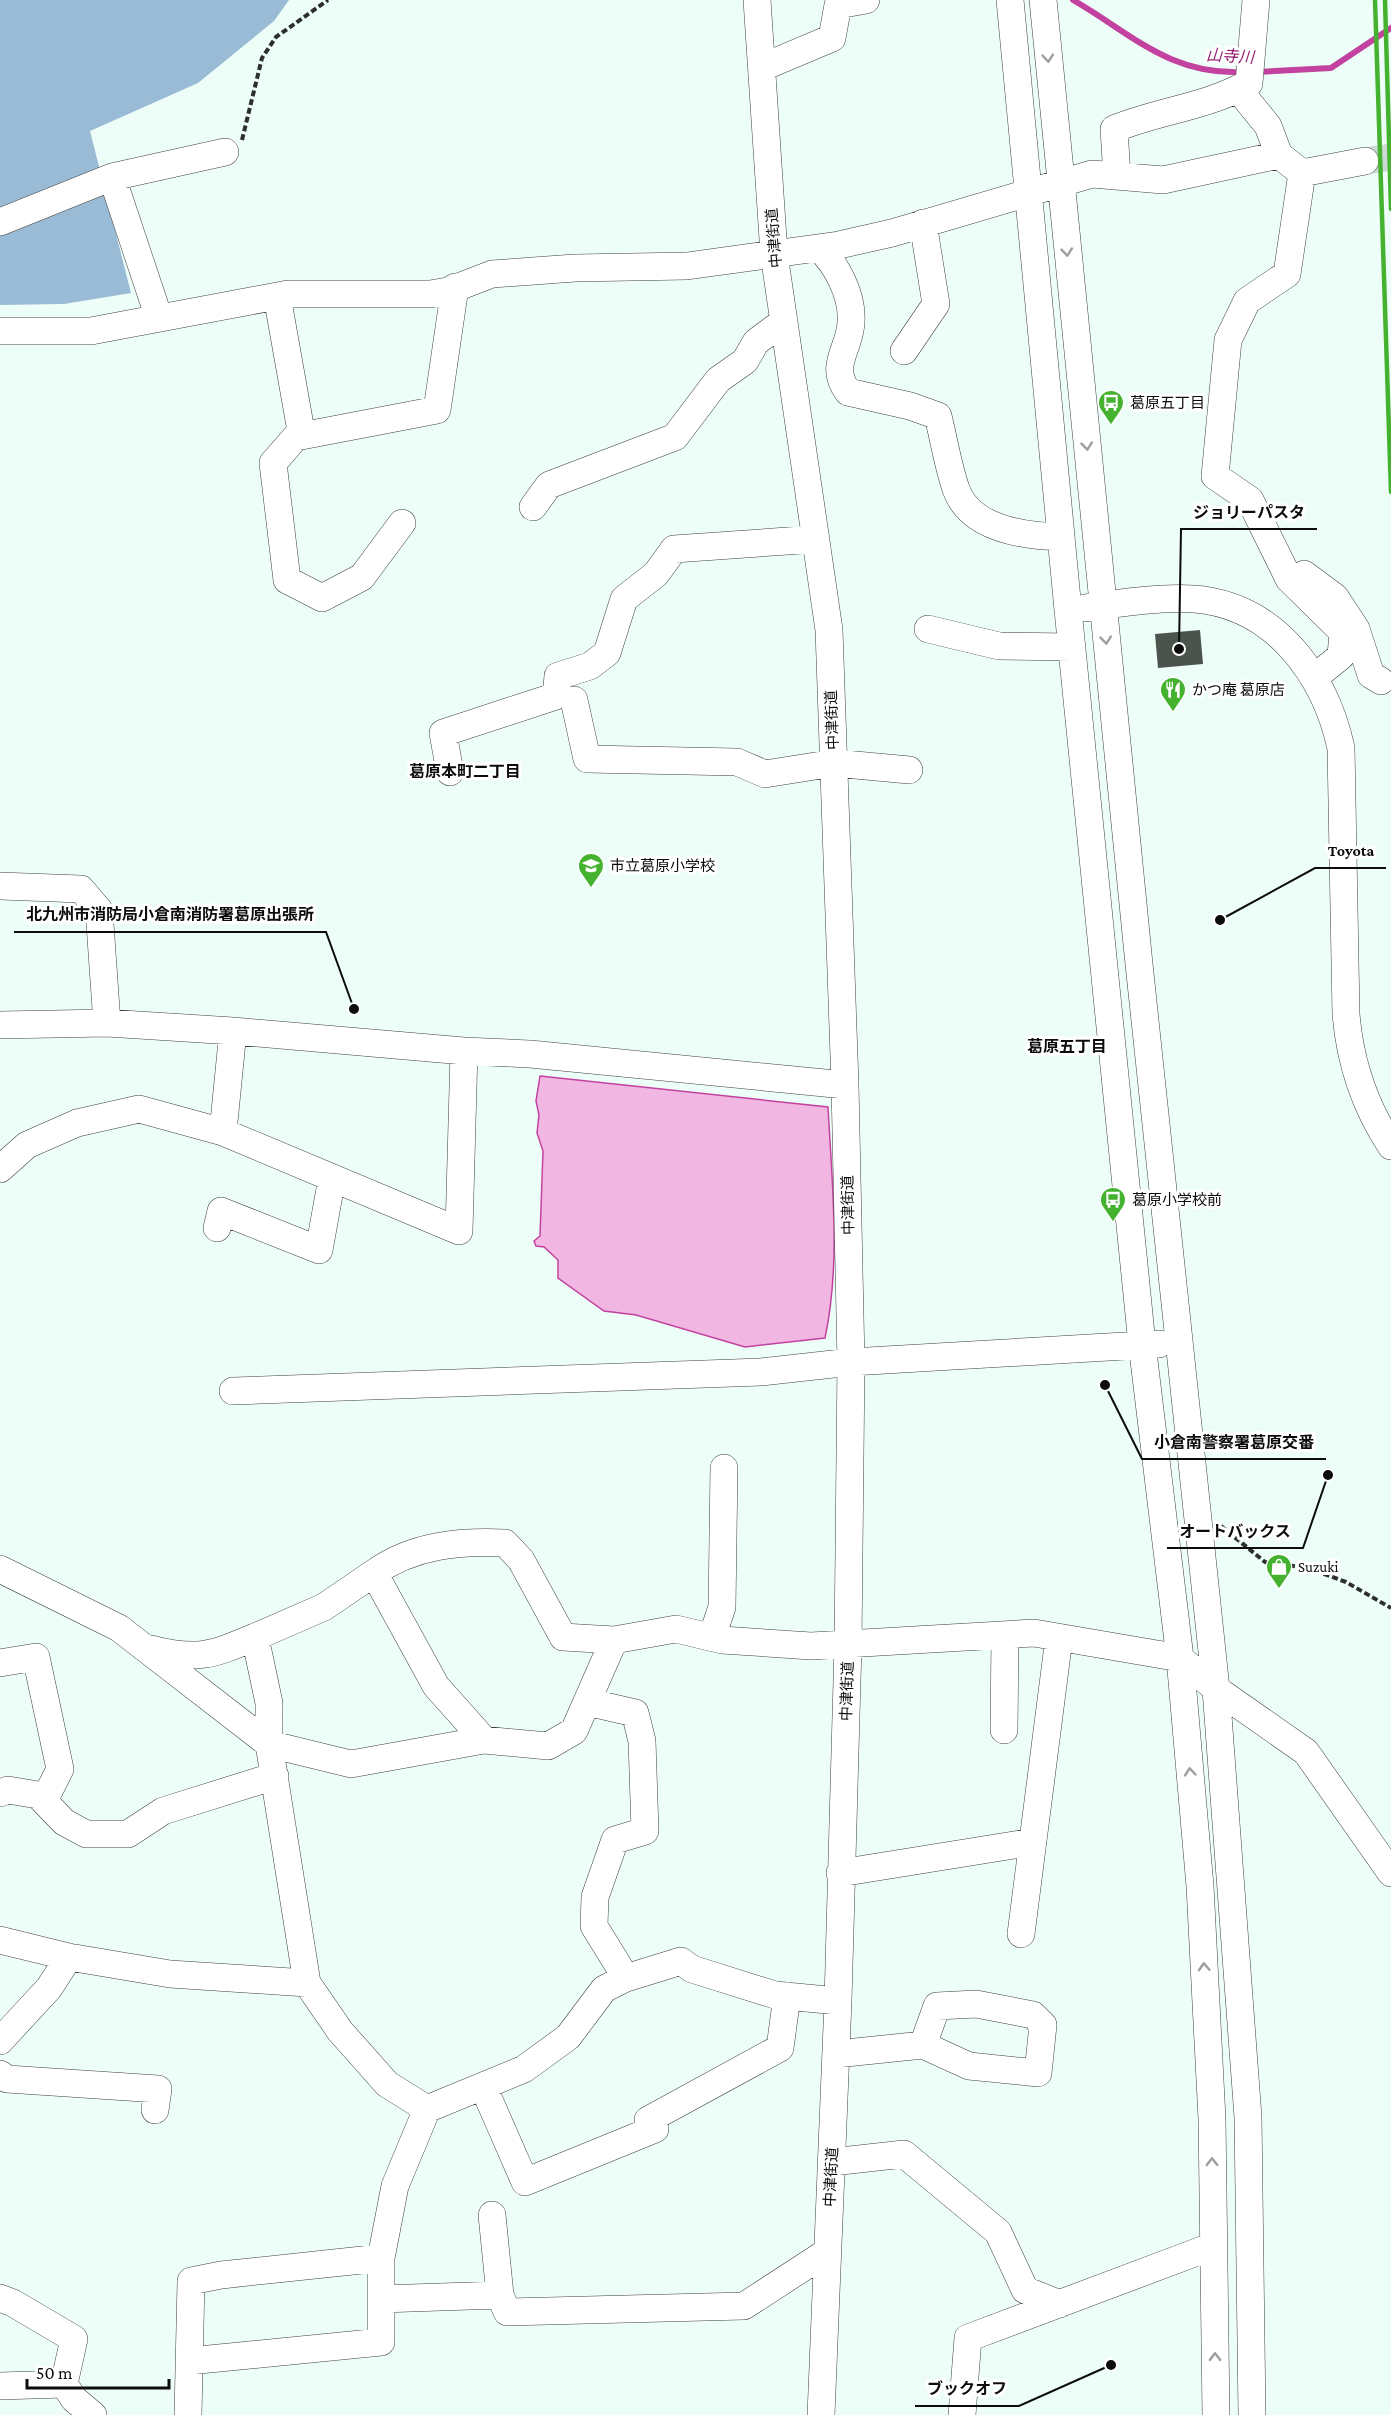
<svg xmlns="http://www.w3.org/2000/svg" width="1391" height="2415" font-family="'Crimson Pro','Noto Sans JP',serif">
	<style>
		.forest { fill: #9abbd5 }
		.water { fill: #f1b6e2; stroke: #c3429f; stroke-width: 1.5 }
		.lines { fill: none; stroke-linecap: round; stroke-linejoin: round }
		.stream { stroke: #c3429f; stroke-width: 6 }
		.building { fill: #4a544c }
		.minor-tunnel { stroke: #cbdad5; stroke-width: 27; stroke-dasharray: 27 14; stroke-linecap: butt }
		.minor-casing { stroke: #3f3f3f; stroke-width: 28 }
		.path { stroke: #2e2e2e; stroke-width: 4; stroke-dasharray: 6 3; stroke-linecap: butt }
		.minor { stroke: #fff; stroke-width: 27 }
		.rail { stroke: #45b22f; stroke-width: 4.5 }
		.oneway { stroke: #9e9e9e }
		.labels { text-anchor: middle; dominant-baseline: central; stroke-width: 6; stroke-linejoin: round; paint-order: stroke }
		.street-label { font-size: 15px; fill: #0c0c0c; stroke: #fff }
		.poi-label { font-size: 15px; fill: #0c0c0c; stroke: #fff; text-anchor: start }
		.water-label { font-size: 16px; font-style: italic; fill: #951f6f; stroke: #fff }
		.neighbourhood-label { font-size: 16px; font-weight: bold; fill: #0c0c0c; stroke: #fff }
		.leader { fill: none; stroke: #0c0c0c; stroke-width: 2 }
		.callout-dot { fill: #0c0c0c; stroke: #fff; stroke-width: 2 }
		.callout-label { font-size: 16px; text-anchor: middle; font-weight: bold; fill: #0c0c0c; stroke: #fff; stroke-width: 6; stroke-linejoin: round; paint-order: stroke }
	</style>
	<rect width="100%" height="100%" fill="#edfef8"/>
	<!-- forest -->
	<path class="forest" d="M0,0h289l-15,21 -76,62 -108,48 41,162 -67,11 -64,1z"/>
	<!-- water -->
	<path class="water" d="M540,1076l288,31c4,76 13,156 -3,231l-80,9 -109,-32 -32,-4 -46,-33v-18l-14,-13 -8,-1 -2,-5 6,-5 3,-85 -6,-18 2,-18 -3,-14z"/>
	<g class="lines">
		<!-- stream -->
		<path class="stream" d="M1073,0c59,34 96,75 170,72
			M1256,72l75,-4 60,-40"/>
	</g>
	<!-- building -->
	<path class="building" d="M1200,630l3,34 -45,4 -3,-34z"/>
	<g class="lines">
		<!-- minor-tunnel -->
		<path class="minor-tunnel" d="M1365,161l26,-4"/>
		<defs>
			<path id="minor" d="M757,0l17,254 55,376 16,455 6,277 -3,283 -10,356 -17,414
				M1010,0l58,610 74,734 38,314 20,228 12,233 4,296
				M1043,0l96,964 77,725 32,428 4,298
				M763,67l69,-29 6,-33 28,-5
				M1238,89l30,37 11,29
				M1302,173l-15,101 -40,27 -19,39 -13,136 35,24 39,79 54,53 -2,24 -26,21
				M1117,176l-3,-47c43,-18 93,-22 135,-46l7,-83
				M112,177l47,141
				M0,222l112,-45 113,-25
				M819,248c18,17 34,48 32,74 -1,28 -23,43 -3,70l62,14 28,10c6,24 10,50 18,73 14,40 69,47 105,48
				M277,296l24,135 -28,32 14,117 35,18 40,-21 40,-54
				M0,331h91l197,-37h142l18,-3 44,-17 83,-6 112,-2 152,-21 53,-12 200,-59 71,6 116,-25 23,18 63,-12
				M904,351l32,-47 -13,-81
				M296,437l141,-27 18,-123
				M533,507l16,-22 126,-48 43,-57 27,-19 11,-19 28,-21
				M1304,574l31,23 21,32 15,46 10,6
				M1085,608c36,-5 72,-11 109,-9 81,6 131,76 147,149l5,266c4,49 18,91 45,132
				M928,629l71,17 73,1
				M574,700l13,59 150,3 28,12 69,-11 75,7
				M450,772l-7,-39 113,-37 2,-20 32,-10 17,-13 17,-54 32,-25 18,-25 142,-10
				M0,886l81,3 18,21 8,113
				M0,1025l107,-2 126,8 231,20 66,3 315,31
				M223,1132l10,-101
				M0,1169l27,-24 50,-22 62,-14 84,23 236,99 5,-180
				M217,1228l4,-17 98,39 13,-72
				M233,1391l528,-19 90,-10 308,-18
				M0,1569l119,59 150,116 82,20 133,-24 64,6 26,-15 40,-91 62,-11 46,11 89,6 223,-13 146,25 36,31 90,63 85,121
				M374,1573c39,-28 85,-32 131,-30l16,17 42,77 51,3
				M712,1637l10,-30 2,-139
				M151,1649c46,12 61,6 104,-12
				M0,1663l36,-6 24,112 -16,32
				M587,1702l48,11 7,28 3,90 -30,9 -20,57 -1,29 32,52
				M1004,1730l1,-95
				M0,1793l8,-3 30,5 26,27 22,12h42l35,-23 112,-35
				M840,1873l193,-31
				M1021,1934l38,-296
				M0,1940l69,17 101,17 137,9
				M0,2041l49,-53 20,-31
				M836,2054l87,-9 14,-39 39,-2 57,11 10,10 -5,48 -69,-7 -46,-21
				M0,2074l7,5 151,10 -3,21
				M483,2086l42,96 130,-53 -7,-9 132,-72 7,-52
				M427,2109l-40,-25 -47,-53 -33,-48 -38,-239v-41l-14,-66 69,-30 50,-34 62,113 48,54
				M832,2162l72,-8 94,78 27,58 35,14
				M492,2215l8,80
				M0,2298l13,5 61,36 -10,45 10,15 19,16
				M381,2299l119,-4 7,17 237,-6 83,-54
				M189,2361l192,-19v-84l14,-72 32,-77 97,-40 44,-32 36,-48 22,-11 55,-17 11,8 83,26 63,6
				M0,2386l64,-2
				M188,2415l3,-134 30,-6 160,-17
				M962,2415l6,-77 245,-92"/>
		</defs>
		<!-- minor casing -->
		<use href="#minor" class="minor-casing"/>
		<!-- path -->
		<path class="path" d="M242,140l20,-82 14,-21 52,-37
			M1221,1526l44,36 43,6 38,14 45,26"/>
		<!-- minor -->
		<use href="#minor" class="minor"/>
		<!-- rail -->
		<path class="rail" d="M1375,0l16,492
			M1385,0l6,209"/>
	</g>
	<!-- one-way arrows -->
	<defs><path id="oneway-chevron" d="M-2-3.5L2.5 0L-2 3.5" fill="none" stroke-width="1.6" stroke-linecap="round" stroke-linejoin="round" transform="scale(1.5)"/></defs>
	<g class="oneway">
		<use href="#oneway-chevron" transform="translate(1048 58) rotate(85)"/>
		<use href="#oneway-chevron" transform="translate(1067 252) rotate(84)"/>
		<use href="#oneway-chevron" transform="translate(1087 446) rotate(84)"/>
		<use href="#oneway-chevron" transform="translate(1106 640) rotate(84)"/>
		<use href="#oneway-chevron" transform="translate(1190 1772) rotate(-95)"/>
		<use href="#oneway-chevron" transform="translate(1204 1967) rotate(-93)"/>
		<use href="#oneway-chevron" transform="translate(1212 2162) rotate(-91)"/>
		<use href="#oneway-chevron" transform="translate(1215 2357) rotate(-91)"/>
	</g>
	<!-- icons -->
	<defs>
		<symbol id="bus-pin" viewBox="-11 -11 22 30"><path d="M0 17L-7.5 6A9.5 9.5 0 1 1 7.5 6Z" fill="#45b22f" stroke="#fff"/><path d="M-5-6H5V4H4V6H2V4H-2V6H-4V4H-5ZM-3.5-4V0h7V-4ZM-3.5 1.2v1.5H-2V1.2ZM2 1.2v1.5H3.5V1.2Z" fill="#fff"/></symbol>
		<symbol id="restaurant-pin" viewBox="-11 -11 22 30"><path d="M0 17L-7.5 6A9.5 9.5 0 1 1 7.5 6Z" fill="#45b22f" stroke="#fff"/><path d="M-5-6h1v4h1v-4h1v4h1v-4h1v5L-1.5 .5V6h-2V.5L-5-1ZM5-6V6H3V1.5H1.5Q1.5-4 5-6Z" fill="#fff"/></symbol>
		<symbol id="school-pin" viewBox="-11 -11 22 30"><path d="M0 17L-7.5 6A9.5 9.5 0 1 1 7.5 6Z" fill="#45b22f" stroke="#fff"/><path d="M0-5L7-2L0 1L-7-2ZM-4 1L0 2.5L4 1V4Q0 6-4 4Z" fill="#fff"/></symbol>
		<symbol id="shop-pin" viewBox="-11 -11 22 30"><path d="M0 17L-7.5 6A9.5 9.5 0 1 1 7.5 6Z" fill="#45b22f" stroke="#fff"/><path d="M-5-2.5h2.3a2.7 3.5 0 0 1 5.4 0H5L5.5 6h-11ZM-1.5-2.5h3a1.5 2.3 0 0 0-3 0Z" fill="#fff"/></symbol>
	</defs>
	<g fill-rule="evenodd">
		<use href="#bus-pin" x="1096" y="388" width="30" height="40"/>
		<use href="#restaurant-pin" x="1158" y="675" width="30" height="40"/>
		<use href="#school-pin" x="576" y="851" width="30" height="40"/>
		<use href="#bus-pin" x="1098" y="1185" width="30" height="40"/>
		<use href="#shop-pin" x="1264" y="1552" width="30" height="40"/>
	</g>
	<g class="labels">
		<!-- street labels -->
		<g class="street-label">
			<text transform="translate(774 238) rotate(-95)">中津街道</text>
			<text transform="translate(832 720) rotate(-92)">中津街道</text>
			<text transform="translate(848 1205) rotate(-91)">中津街道</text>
			<text transform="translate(847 1691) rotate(-88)">中津街道</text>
			<text transform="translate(831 2177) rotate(-87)">中津街道</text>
		</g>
		<!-- poi labels -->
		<g class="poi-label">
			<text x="1130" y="403">葛原五丁目</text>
			<text x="1192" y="690">かつ庵 葛原店</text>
			<text x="610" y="866">市立葛原小学校</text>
			<text x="1132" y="1200">葛原小学校前</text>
			<text x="1298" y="1567">Suzuki</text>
		</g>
		<!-- water labels -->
		<g class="water-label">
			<text transform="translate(1230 56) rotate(3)">山寺川</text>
		</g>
		<!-- neighbourhood labels -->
		<g class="neighbourhood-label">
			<text x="465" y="771">葛原本町二丁目</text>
			<text x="1067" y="1046">葛原五丁目</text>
		</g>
	</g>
	<!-- callouts -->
	<path class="leader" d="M1179 649L1181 529H1317M1220 920L1315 868H1386M354 1009L326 932H14M1105 1385L1142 1459H1326M1328 1475L1303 1548H1167M1111 2365L1019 2406H915"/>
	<g class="callout-dot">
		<circle cx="1179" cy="649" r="6"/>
		<circle cx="1220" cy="920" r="6"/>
		<circle cx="354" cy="1009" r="6"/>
		<circle cx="1105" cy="1385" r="6"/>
		<circle cx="1328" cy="1475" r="6"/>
		<circle cx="1111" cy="2365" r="6"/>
	</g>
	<g class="callout-label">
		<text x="1249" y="518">ジョリーパスタ</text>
		<text x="1351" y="856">Toyota</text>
		<text x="170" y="920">北九州市消防局小倉南消防署葛原出張所</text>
		<text x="1234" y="1448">小倉南警察署葛原交番</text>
		<text x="1235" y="1537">オートバックス</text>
		<text x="967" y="2394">ブックオフ</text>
	</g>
	<!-- scale -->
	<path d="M27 2379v9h142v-9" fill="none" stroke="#0c0c0c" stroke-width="3"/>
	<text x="36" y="2379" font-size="18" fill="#0c0c0c" stroke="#ffffff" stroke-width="4.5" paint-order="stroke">50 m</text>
</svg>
